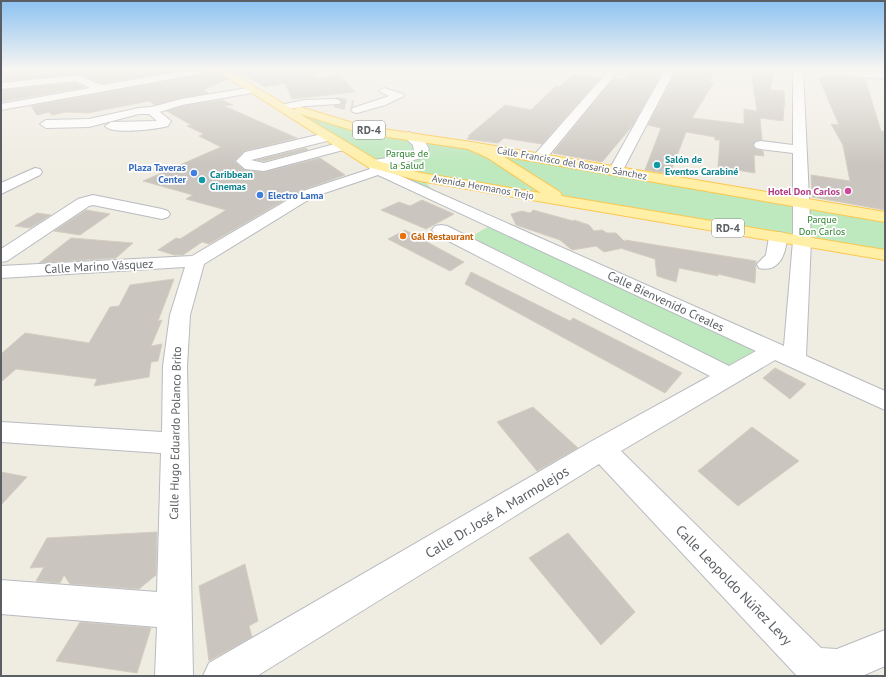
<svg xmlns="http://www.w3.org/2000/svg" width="886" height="677" font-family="'PT Sans',sans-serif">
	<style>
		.green { fill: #bee8bd }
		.building { fill: #cac6bf; stroke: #d4cdc0 }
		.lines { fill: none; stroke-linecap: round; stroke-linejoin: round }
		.minor-tunnel { stroke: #cac9c2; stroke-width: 11; stroke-dasharray: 11 5.5; stroke-linecap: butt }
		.minor-casing { stroke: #b8bbc0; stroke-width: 2 }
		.major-casing { stroke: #fcc74e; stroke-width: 2 }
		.minor { fill: #fff; fill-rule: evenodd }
		.major { fill: #ffefa7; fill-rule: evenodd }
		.culture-dot { fill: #0f9aa8; stroke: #fff; stroke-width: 1.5 }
		.shop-dot { fill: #3f7fe0; stroke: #fff; stroke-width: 1.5 }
		.hotel-dot { fill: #d1479c; stroke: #fff; stroke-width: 1.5 }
		.food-dot { fill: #e8710a; stroke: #fff; stroke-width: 1.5 }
		.labels { text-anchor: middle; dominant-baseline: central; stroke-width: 3.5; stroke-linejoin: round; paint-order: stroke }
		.far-park-label { font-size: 10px; fill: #2d8230; stroke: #fff }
		.far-culture-label { font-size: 10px; font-weight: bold; fill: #0d838f; stroke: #fff; text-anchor: start }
		.far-street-label { font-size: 10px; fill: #5b5f64; stroke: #fff }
		.far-shop-label { font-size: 10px; font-weight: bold; fill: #366cbe; stroke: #fff; text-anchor: end }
		.far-hotel-label { font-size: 10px; font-weight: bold; fill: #b23c85; stroke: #fff; text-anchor: end }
		.far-food-label { font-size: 10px; font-weight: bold; fill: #c56008; stroke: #fff; text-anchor: start }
		.shield { fill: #fff; stroke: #8c8f92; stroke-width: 1 }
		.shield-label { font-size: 11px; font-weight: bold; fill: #5b5f64 }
		.street-label { font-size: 12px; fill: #5b5f64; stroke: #fff }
		.near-street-label { font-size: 14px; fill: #5b5f64; stroke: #fff }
	</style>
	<rect width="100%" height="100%" fill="#efece2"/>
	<!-- green -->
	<path class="green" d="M270,101l91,28 524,88v38l-464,-78 16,18 -46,-18z
		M495,223l279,128 -45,25 -266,-135z"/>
	<!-- building -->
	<path class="building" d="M1,70h181l-80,13 -25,-9 -76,7z
		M210,70h5l13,9 -25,11 5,3 -27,5 -26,7 -6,-4 -61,12 -22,-1 -14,3 -3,-3 -12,3 -6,-9 173,-32z
		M229,70h85l1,6 -2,1 6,2 19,-6 17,19 -63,7 -7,-16 -20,4 -23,-13 -4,1z
		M633,70l29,2 -29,53 -31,37 -49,-9 59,-73 4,-1 10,1z
		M685,70l29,1 -5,11h5l-22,36 52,6v-15l13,2 -6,-41h23l-4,20 14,1 1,15h-1l-1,15 -23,-3 2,22 -6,1 -3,5 3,3 7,2 1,5 -10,-1 1,18 -37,-6 2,-27h-5v-3l-29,-5 -16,42 -25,-4 16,-42 -13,-3 27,-52 9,1z
		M573,75l27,3 -58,66 -38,-6 -6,5 -31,-4 3,-2 -2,-1 37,-31 26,5 25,-24 3,1z
		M830,76l35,3 16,52 4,1v78l-73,-13 -1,-22 39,6 -7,-36 -12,-21 8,1 -20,-47z
		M76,83l9,4 -84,15v-12z
		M222,100l11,5 -9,1 73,32 -53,13 -10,10 10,9 20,2 56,-14 25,17 -43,15 -93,54 -7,-2 -19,13h-9l-16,-5 18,-12 4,1 46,-29 -40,-11 7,-4 -50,-14 78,-34 -22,-11 5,-2 -17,-8 4,-1 -24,-14 15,-5z
		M306,148l2,2 -44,11 -7,-1z
		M422,200l32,14 -28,15 -45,-19 18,-8 11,4z
		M86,210l24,4 -30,21 -26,-4z
		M533,210l40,11 1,-1 15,5 5,6 8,-1 5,3h9l9,9v-2l131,21 -1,22 -37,-9v2l-39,-8 -3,14 -19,-6 -2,-17 -32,-10v-1l-19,4 -8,-6 -24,4 -12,-10 -44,-15 -5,-11 11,-3 8,2z
		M37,213l14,2 -21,13 -15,-2z
		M405,230l59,32 -14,9 -62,-32z
		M71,238l62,5 -17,15 -77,5z
		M471,272l99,49 3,-3 109,55 -17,20 -200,-109z
		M174,279l-16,42 4,-1 -11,26 11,-2 -4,17 -7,1 -2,15 -55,9 3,-7 -81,-10 -15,13v-28l24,-21 64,10 21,-36 9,-1 11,-21z
		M775,368l31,16 -16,15 -27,-21z
		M533,407l45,41 -41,23 -40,-49z
		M752,427l47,34 -61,45 -40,-35z
		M1,472l26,5 -26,28z
		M157,532l-1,43 -17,14 -69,-5 -6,-9 -4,8 -24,-2 8,-14 -14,1 17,-30z
		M568,533l67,79 -34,33 -72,-87z
		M245,564l13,57 -9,5 3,11 -43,24 -10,-75z
		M80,622l71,6 -14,45 -81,-12z"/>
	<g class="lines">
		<!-- minor-tunnel -->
		<path class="minor-tunnel" d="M335,102l18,4"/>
		<defs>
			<path id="minor" d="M189,70h20l-5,3 -203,37v-6l89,-16 -14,-7 -75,8v-6l76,-8 25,10z
				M609,70h10l-74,90h-10l-2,-3 2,-3z
				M665,70h10l-52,100 -2,3h-10l-2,-3z
				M793,70h10l8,171 -5,115 79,35v19l-110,-50 -154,91 200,197 16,1 48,-19v36l-23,10h-65l-198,-212 -342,212h-54l6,-13 383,-222 118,-65 -275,-142 -3,-4 3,-4 6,-1 6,1 282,140 27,-15 -378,-176 -65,22 -109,67 -14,51 -3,51 6,310h-38l2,-49 -156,-13v-34l156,12 4,-139 -160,-11v-20l161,10 1,-66 7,-51 15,-48 -184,11v-12l191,-10 111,-65 67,-22 -4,-5 2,-3 31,-5 15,-5 -1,-6 -10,-9 6,-4 15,8 5,9 -4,8 -34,9 2,2 -2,3 5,3 388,172 9,-105v-88l-32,-4 -5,-1 -2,-3 2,-3 5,-1 32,4z
				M817,70h33l35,3v6l-63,-6z
				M253,87l4,1 1,2 -1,2 -75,13 -22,7 11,9 -3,5c-10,3 -57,9 -63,0l6,-4 46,-1 -8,-7h-10l-50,13 -43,1 -6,-4 6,-4 43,-1 50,-11 13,-1 29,-8z
				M384,88l19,6 1,2 -19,9 -28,8 -4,-1 -2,-2 2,-2 36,-12 -10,-5z
				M335,99l4,1 2,2 -2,2 -34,2 -16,3 -6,-3 2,-2 20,-4z
				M326,133l6,4 -1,3 -80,20 13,3 78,-21 5,1 2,3 -2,3 -83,22 -19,-2 -9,-8 9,-9z
				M35,168l5,1 2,3 -2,3 -39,19v-11z
				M93,195l69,14 6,2 2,3 -2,3 -6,2 -69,-14 -4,1 -82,55 -6,1v-13l77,-50z
				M778,232l6,1 3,4c-1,16 -7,36 -28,31l-2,-4 9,-9 3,-18 3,-4z"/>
			<path id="major" d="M216,70h11l67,40 2,-2 4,-1 63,19 108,16 414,70v10l-382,-66 57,36 2,4 323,54v10l-465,-79 -52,-14zM300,114l61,19 107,16 20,9 53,35 -120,-20 -43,-12z"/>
		</defs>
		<!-- minor casing -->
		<use href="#minor" class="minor-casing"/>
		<!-- major casing -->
		<use href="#major" class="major-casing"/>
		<!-- minor -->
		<use href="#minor" class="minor"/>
		<!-- major -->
		<use href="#major" class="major"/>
	</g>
	<!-- sky -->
	<linearGradient id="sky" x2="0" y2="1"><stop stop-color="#8cc2f1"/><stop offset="0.42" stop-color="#f8f6f2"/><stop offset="1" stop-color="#f8f6f2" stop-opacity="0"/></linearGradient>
	<rect width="886" height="165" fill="url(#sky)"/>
	<!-- markers -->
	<g class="culture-dot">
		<circle cx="657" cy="165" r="4"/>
		<circle cx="202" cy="180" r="4"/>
	</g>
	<g class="shop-dot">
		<circle cx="194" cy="173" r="4"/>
		<circle cx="260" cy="195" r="4"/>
	</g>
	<circle class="hotel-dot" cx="848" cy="191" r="4"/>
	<circle class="food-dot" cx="403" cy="236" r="4"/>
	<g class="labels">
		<!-- far-park labels -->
		<g class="far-park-label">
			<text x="407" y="153">Parque de<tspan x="407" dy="12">la Salud</tspan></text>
			<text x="822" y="219">Parque<tspan x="822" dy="12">Don Carlos</tspan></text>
		</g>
		<!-- far-culture labels -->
		<g class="far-culture-label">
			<text x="665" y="159">Salón de<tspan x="665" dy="12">Eventos Carabiné</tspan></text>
			<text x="210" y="174">Caribbean<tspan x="210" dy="12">Cinemas</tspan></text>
		</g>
		<!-- far-street labels -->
		<g class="far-street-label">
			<text transform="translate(572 163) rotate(10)">Calle Francisco del Rosario Sánchez</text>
			<text transform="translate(483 187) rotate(10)">Avenida Hermanos Trejo</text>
		</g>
		<!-- far-shop labels -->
		<g class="far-shop-label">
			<text x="186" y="167">Plaza Taveras<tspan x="186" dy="12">Center</tspan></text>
			<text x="268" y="195" text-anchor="start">Electro Lama</text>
		</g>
		<!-- far-hotel labels -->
		<g class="far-hotel-label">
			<text x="840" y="191">Hotel Don Carlos</text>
		</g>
		<!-- far-food labels -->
		<g class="far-food-label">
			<text x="411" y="236">Gål Restaurant</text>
		</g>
		<!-- shield labels -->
		<g class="shield">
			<rect x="353" y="121" width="32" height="18" rx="3"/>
			<rect x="712" y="219" width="32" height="18" rx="3"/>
		</g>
		<g class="shield-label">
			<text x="369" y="130">RD-4</text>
			<text x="728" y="228">RD-4</text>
		</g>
		<!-- street labels -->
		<g class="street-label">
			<text transform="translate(99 266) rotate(-3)">Calle Marino Vásquez</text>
			<text transform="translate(666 301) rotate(25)">Calle Bienvenido Creales</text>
			<text transform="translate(175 433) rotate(-89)">Calle Hugo Eduardo Polanco Brito</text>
		</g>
		<!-- near-street labels -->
		<g class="near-street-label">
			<text transform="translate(497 512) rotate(-31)">Calle Dr. José A. Marmolejos</text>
			<text transform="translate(734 585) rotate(46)">Calle Leopoldo Núñez Levy</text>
		</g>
	</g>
	<!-- border -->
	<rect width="886" height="677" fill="none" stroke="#5b5f64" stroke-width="4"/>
</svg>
